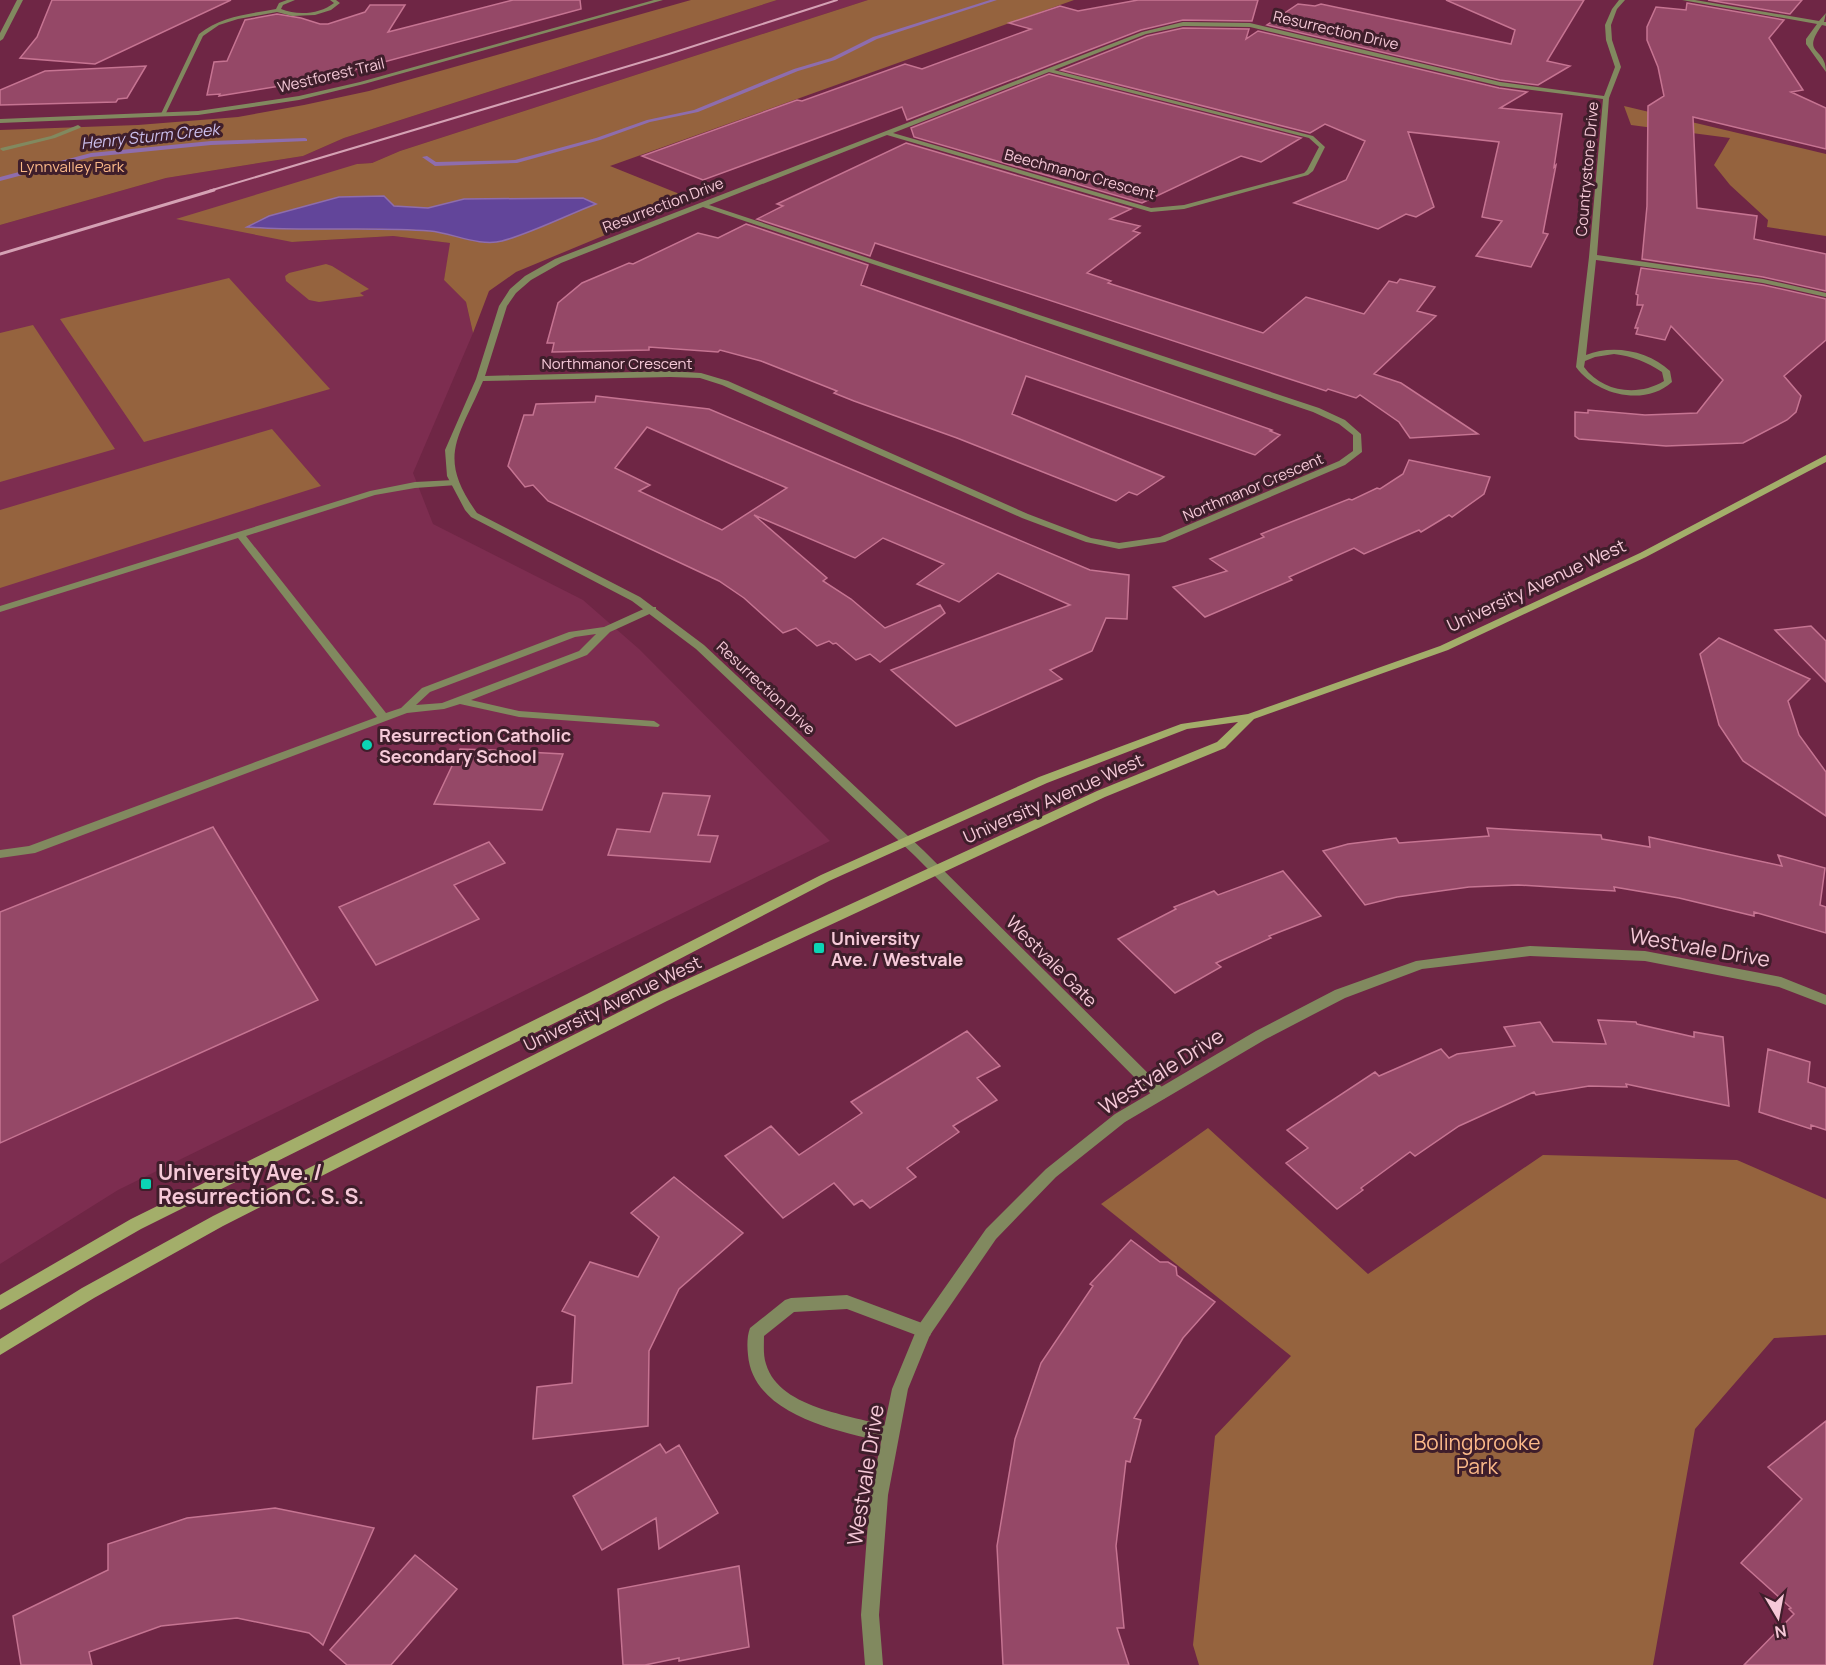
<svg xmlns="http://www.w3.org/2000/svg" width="1826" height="1665" font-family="Manrope,sans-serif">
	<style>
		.built { fill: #7d2d50 }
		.green { fill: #95633e }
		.water { fill: #62459a; stroke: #8e6dad; stroke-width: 1.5 }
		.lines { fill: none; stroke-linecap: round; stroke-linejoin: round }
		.stream { fill: #8e6dad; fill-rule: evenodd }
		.building { fill: #954867; stroke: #c67492; stroke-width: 1.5; fill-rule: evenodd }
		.service { fill: #81895f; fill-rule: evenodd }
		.minor { fill: #81895f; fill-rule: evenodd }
		.tertiary { fill: #81895f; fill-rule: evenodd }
		.secondary { fill: #a3ae6a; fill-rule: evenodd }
		.rail-far1 { stroke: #d5a1b4; stroke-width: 2 }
		.rail { stroke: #d5a1b4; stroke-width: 3 }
		.poi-dot { fill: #0bd5b5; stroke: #3f1e2b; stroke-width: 2 }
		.labels { text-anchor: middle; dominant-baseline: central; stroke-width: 6; stroke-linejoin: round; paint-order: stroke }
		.far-street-label { font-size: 15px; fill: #f6c9d8; stroke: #3f1e2b }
		.far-park-label { font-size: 15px; fill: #fbb989; stroke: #3f1e2b }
		.far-water-label { font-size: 16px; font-style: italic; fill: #cbbfed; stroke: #3f1e2b }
		.street-label { font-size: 18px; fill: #f6c9d8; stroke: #3f1e2b }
		.poi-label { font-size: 18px; font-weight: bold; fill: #f6c9d8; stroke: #3f1e2b; text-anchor: start }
		.near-street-label { font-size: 21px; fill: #f6c9d8; stroke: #3f1e2b }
		.near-poi-label { font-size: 21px; font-weight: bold; fill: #f6c9d8; stroke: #3f1e2b; text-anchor: start }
		.near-park-label { font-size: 21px; fill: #fbb989; stroke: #3f1e2b }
	</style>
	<rect width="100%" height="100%" fill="#6f2645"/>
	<!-- built -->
	<path class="built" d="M777,0h91l-468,151 -28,12 -15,1 -65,78 101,-6 58,7 -7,37 22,22 7,31 -60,140 20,51 150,76 56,49 191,192 -712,349 -118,74v-1039l166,-47 137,-22 41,-18z"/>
	<!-- green -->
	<path class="green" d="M691,0h86l-433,138 -41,18 -137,22 -166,47v-95l138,-5 100,-8 66,-12 65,-14z
		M868,0h206l-464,166 82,33 -176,73 -27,19 -16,42 -7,-31 -22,-22 6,-37 -57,-7 -101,6 -116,-23 181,-55 15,-1 28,-12z
		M1624,106l202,48v82l-59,-9 1,-7 -38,-35 -16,-20 16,-27 -99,-13z
		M326,264l6,2 37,23 -9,4 4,3 -45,6 -10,-2 -23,-19 -1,-5 4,-3z
		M229,278l101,111 -186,53 -84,-123z
		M33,325l82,124 -115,33v-149z
		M272,429l49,57 -321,102v-78z
		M1208,1128l160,146 175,-119 194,5 89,39v136l-52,3 -79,91 -42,236h-454l-6,-20 22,-209 76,-80 -190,-152z"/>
	<!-- water -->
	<path class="water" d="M384,196l10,10 34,2 36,-9 119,-1 13,6c-29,11 -64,29 -94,37 -22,6 -50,-8 -72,-10 -62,-5 -121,1 -183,-4l22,-11 70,-19z"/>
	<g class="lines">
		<!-- stream -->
		<path class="stream" d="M990,0h7l-120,39 -42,21 -37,11 -100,41 -48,10 -50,18 -83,23 -82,3 -13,-9 5,-1 9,6 79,-2 81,-22 51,-18 47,-10 100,-41 37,-11 42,-21z
			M305,138l2,1v2l-96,4 -120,12 -91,24v-4l91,-24 120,-12z"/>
	</g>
	<!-- building -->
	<path class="building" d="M52,0h179l-136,64 -75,-6 17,-21z
		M513,0h67l1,9 -264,71 -98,16 1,-2 -13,1 7,-33 13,-1 18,-41 32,-6 24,4 19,6h8l37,-12 5,-7h35l-17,27z
		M1138,0h120l-6,21 -69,-1 -42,10 -234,90 -5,-13 -199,73 -61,-24 155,-56 5,1 103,-37 17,5 109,-40 -22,-6 51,-17 18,5z
		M1446,0h138l-37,61 23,5 -32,19 -38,-5 -233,-55 31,-21 17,2 6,-2 190,40 4,-14z
		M1708,0h94l-12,14z
		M1687,3l97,17 -15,18 34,52 -12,2 35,16v41l-133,-32 4,91 60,8 -3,23 72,15v37l-63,-14 -121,-18 5,-53 1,-100 16,-10 -6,-29 -11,-27v-13l9,-20 30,3z
		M1183,28l66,1 -3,10 12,-8 241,57 28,4 -27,16 62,6 -8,53 2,-2 -13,68 5,1 -17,33 -55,-11 26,-35 -20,-4 17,-75 -91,-10 26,75 -18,10 -10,-3 -28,15 -84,-26 52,-23 19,-39 -40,-17 -15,9 -249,-63 86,-34z
		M146,66l-19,32 -9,1 -2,3 -116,3v-15l45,-19z
		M1049,74l252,64 -40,24 -20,-6 -99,47 -228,-66 -3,-9z
		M906,143l225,66 -21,10 30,7 -7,5 7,2 -53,40 24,8 -3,2 155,50 43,-36 58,17 25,-33 8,2 3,-4 35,8 -18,24 19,5 -62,58 27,9 77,51 -68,4 -11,-16 -39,-27 -4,3 -28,-9 -2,2 -451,-148 -5,13 -113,-37 26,-13 -6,-2z
		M746,224l122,41 -7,20 411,145 -2,1 10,4 -25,20 -229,-79 -14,38 152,63 -27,18 -8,-3 -13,9 -159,-63 -103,-37 -20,-8 3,-2 -76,-30 -41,-11 -2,2 -69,-5v3l-97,2 2,-9h-7l11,-40 24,-20 47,-20 4,1 65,-31 20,5z
		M1641,268l122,17 63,14v41l-42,36 17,20 -5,16 -9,8 -44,23 -77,3 -87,-7 -4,-3v-24l13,1v-3l57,5 52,-2 26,-33 -52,-54 -6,14 -29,-6 2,-6h-3l8,-23h-6l1,-10 -2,-1z
		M596,396l113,13 381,161 39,5 -2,44 -21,-1 -14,33 -42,19 12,9 -106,47 -65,-56 179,-65 -72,-32 -39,29 -42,-18 27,-20 -61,-26 -28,20 -101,-43 73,63 -4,3 28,18 34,29 55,-23 5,8 -65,49 -10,-8 -14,6 -20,-17 -3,1 -4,-3 -12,5 -21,-18 -13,5 -39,-35 -25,-17 -171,-80 -15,-16 -8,2 -17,-21 16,-51h9l3,-11 59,-2zM647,427l84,37 56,24 -65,42 -83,-39 11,-6 -35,-17z
		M1409,460l81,17 -6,17 -32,23 -3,-2 -28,17 -2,-2 -55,24 -10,-6 -65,29 3,3 -87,37 -32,-30 54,-16 -17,-12 54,-22 -3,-3 88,-35 3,1 25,-12 3,1 23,-15z
		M1811,626l15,15v41l-51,-52z
		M1719,638l91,41 -22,22 11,34 27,37v44l-83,-55 -24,-36 -19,-71z
		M460,749l30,1 73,4 -21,56 -108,-6z
		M663,793l47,3 -12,39 20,1 -8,26 -102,-7 9,-26 33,3z
		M213,827l105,173 -318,143v-231z
		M1487,828l114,7 1,4 48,8 -1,-10 133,29 -4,-11 47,13 -5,37 6,2v26l-72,-21v4l-75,-18 -65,-11 1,4 -97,-6 -49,2 -72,10 -32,8 -42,-54 25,-7 48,-6 3,5 90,-7z
		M489,842l16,21 -51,22 25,34 -103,46 -37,-58z
		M1283,871l38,45 -52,20 2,2 -55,25 5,4 -46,26 -57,-54 58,-30 -2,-2 40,-16 4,4z
		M1598,1020l38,2 1,2 57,13v-5l29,5 6,69 -103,-22 1,3 -38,-1 -53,9 -2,-3 -75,34 -44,30 -5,-4 -49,36 2,2 -26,19 -51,-46 22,-15 -21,-18 88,-58 4,4 62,-27 8,9 8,-4 58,-8 -11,-19 36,-5 13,20 53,2z
		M967,1031l33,35 -23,12 20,22 -44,26 6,6 -52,36 9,9 -46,31 -8,-8 -8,5 -20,-22 -51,35 -58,-62 46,-30 28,29 63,-42 -11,-11z
		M1768,1049l42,13 -2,20 18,6v42l-15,-5v4l-52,-17z
		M674,1177l69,56 -64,56 -30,62 -1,75 -115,13 4,-52 35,-4 3,-67 -13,-5 28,-49 48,15 21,-40 -28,-24z
		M1131,1240l29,22h8l8,5 1,8 38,27 -32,36 -49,80 7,2 -11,42 -4,-1 -10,85 8,82h-7l12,37h-126l-6,-119 18,-107 26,-76 52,-77 -3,-2z
		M1826,1421v244h-82l50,-51 -5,-5 2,-1 -50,-45 61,-64 -34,-32z
		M660,1444l6,9 13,-8 39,68 -59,36 -3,-31 -54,32 -29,-54z
		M275,1508l99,20 -51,117 -14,-12 -72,-15 -76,8 -72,26 3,13h-71l-8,-49 95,-46v-26l79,-26z
		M415,1555l42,34 -66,76h-44l-17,-15z
		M739,1566l10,81 -70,14v-3l-34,7h-22l-5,-76z"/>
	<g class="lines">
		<!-- service -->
		<path class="service" d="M78,125l3,2 -1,1 -25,10 -52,13 -3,-2 1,-1 50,-12z
			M454,480l5,3 -2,2 -42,3 -40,7 -129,41 140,177 15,-5 21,-20 147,-56 35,-5 44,-20h8v4l-46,21 -23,23 -116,45 48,11 135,10 6,4 -2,2 -139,-10 -59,-13 -16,5 -37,4 -372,140 -35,5v-8l29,-4 348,-129 -139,-179 -238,74v-6l370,-115 45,-9zM596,634l-17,17 -137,52 -26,2 14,-13 145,-55z"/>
		<!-- minor -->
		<path class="minor" d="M17,0h6l-20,39 -3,2v-8z
			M287,0h8l-12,5 -2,4c17,7 39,5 53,-6l-4,-3h6l4,3 -9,7 -16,5 -23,1 -15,-4 -39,7 -19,6 -16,11 -38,79 -5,1 39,-82c22,-18 50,-20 77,-25l3,-6z
			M1619,0h6l-8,9 -6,16 1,15 9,27 -12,31 -12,157 166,24 63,14v4l-63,-14 -167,-23 -10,95c27,-11 63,-4 84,16l2,11c-27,25 -76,13 -96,-15l13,-110 14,-158 -103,-13 -250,-59 -67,-1 -37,8 -92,36 259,66 12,11 -12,24 -5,4 -124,34 -33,3 -264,-77 -178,70 610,203 26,12 16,14 1,18 -17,13 -180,77 -46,7 -33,-7 -64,-24 -300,-133 -22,-7 -30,-1 -187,4c-24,57 -47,75 -6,132l163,84 64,48 219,205 242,240 2,4 -2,4 -5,2 -5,-2 -240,-242 -219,-207 -64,-48 -161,-84 -6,-7 -18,-34 -2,-26 31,-71 23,-73 11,-17 15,-13 30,-17 587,-227 41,-10 67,1 250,59 104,14 11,-29 -9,-27 -1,-15 7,-16zM1049,72l260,66 10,9 -12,23 -3,3 -120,32 -33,3 -258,-75zM703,207l610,205 26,12 14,11v16l-14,10 -179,76 -41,6 -28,-5 -63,-24 -300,-133 -27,-8 -31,-2 -185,5 22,-70 9,-13 15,-13 30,-17zM1614,354c18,2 33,8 48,18l2,9c-26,16 -62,11 -80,-14l1,-6 10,-4z
			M1682,0h13l124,21 7,-8 -2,9h2v4l-4,-1c-22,31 4,21 4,47l-20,-28v-5l11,-15z
			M847,1295l83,31 2,5 -2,5 -6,2 -77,-29 -53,3 -30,24c0,9 -1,19 2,28 14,47 92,51 129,65l2,6 -2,6 -6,2c-47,-11 -136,-27 -141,-88 -1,-9 -1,-19 2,-27l35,-28 6,-2z"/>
		<!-- tertiary -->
		<path class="tertiary" d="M654,0h9l-299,84 -65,16 -101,15 -198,8v-4l198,-8 101,-15 61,-14z
			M1530,946l115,5 136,26 45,18v10l-47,-18 -134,-26 -115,-5 -108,13 -77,29 -79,41 -141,83 -69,55 -60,62 -66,96 -22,54 -20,106 -9,120 4,50h-18l-4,-50 9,-120 22,-106 26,-63 68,-97 60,-60 69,-55 141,-83 79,-41 81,-29z"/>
		<!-- secondary -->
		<path class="secondary" d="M1826,455v7l-180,95 -198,93 -194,69 -29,29 -120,49 -438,204 -444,225 -129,72 -94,57v-16l82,-51 131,-72 444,-223 440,-202 120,-49 21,-20 -51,7 -140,54 -218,98 -232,121 -456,227 -141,81v-15l131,-76 456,-225 234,-119 218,-98 142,-53 67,-10 192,-68 200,-93z"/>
		<!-- rail-far1 -->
		<path class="rail-far1" d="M209,191l460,-137 168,-54"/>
		<!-- rail -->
		<path class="rail" d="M0,254l214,-64"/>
	</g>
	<!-- markers -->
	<g class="poi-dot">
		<circle cx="367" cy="745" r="6"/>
		<rect x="813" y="942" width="12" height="12" rx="3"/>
		<rect x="140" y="1178" width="12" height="12" rx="3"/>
	</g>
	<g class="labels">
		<!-- far-street labels -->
		<g class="far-street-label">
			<text transform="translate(1336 30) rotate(13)">Resurrection Drive</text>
			<text transform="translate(331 75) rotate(-13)">Westforest Trail</text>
			<text transform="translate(1587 169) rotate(-85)">Countrystone Drive</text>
			<text transform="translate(1080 174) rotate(15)">Beechmanor Crescent</text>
			<text transform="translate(663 205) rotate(-21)">Resurrection Drive</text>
			<text x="617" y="363">Northmanor Crescent</text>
			<text transform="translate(1253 487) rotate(-23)">Northmanor Crescent</text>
			<text transform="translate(766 688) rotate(43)">Resurrection Drive</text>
		</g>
		<!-- far-park labels -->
		<g class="far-park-label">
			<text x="72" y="166">Lynnvalley Park</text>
		</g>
		<!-- far-water labels -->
		<g class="far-water-label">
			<text transform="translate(150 136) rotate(-6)">Henry Sturm Creek</text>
		</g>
		<!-- street labels -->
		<g class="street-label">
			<text transform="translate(1536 585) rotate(-25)">University Avenue West</text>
			<text transform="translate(1053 798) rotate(-24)">University Avenue West</text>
			<text transform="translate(1052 961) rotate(45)">Westvale Gate</text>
			<text transform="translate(612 1003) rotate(-26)">University Avenue West</text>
		</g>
		<!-- poi labels -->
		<g class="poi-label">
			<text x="379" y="735">Resurrection Catholic<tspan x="379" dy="21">Secondary School</tspan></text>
			<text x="831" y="938">University<tspan x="831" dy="21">Ave. / Westvale</tspan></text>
		</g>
		<!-- near-street labels -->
		<g class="near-street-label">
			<text transform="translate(1700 947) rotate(10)">Westvale Drive</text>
			<text transform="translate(1161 1071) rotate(-32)">Westvale Drive</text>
			<text transform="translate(865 1475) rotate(-81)">Westvale Drive</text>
		</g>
		<!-- near-poi labels -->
		<g class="near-poi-label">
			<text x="158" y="1172">University Ave. /<tspan x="158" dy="24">Resurrection C. S. S.</tspan></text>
		</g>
		<!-- near-park labels -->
		<g class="near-park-label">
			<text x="1477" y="1442">Bolingbrooke<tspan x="1477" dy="24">Park</tspan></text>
		</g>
	</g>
	<!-- north arrow -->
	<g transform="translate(1778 1617) rotate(170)" stroke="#3f1e2b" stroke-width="4.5" paint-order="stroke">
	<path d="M0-4.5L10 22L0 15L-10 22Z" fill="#f6c9d8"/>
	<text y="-9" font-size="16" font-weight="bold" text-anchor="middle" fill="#f6c9d8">N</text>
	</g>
</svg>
